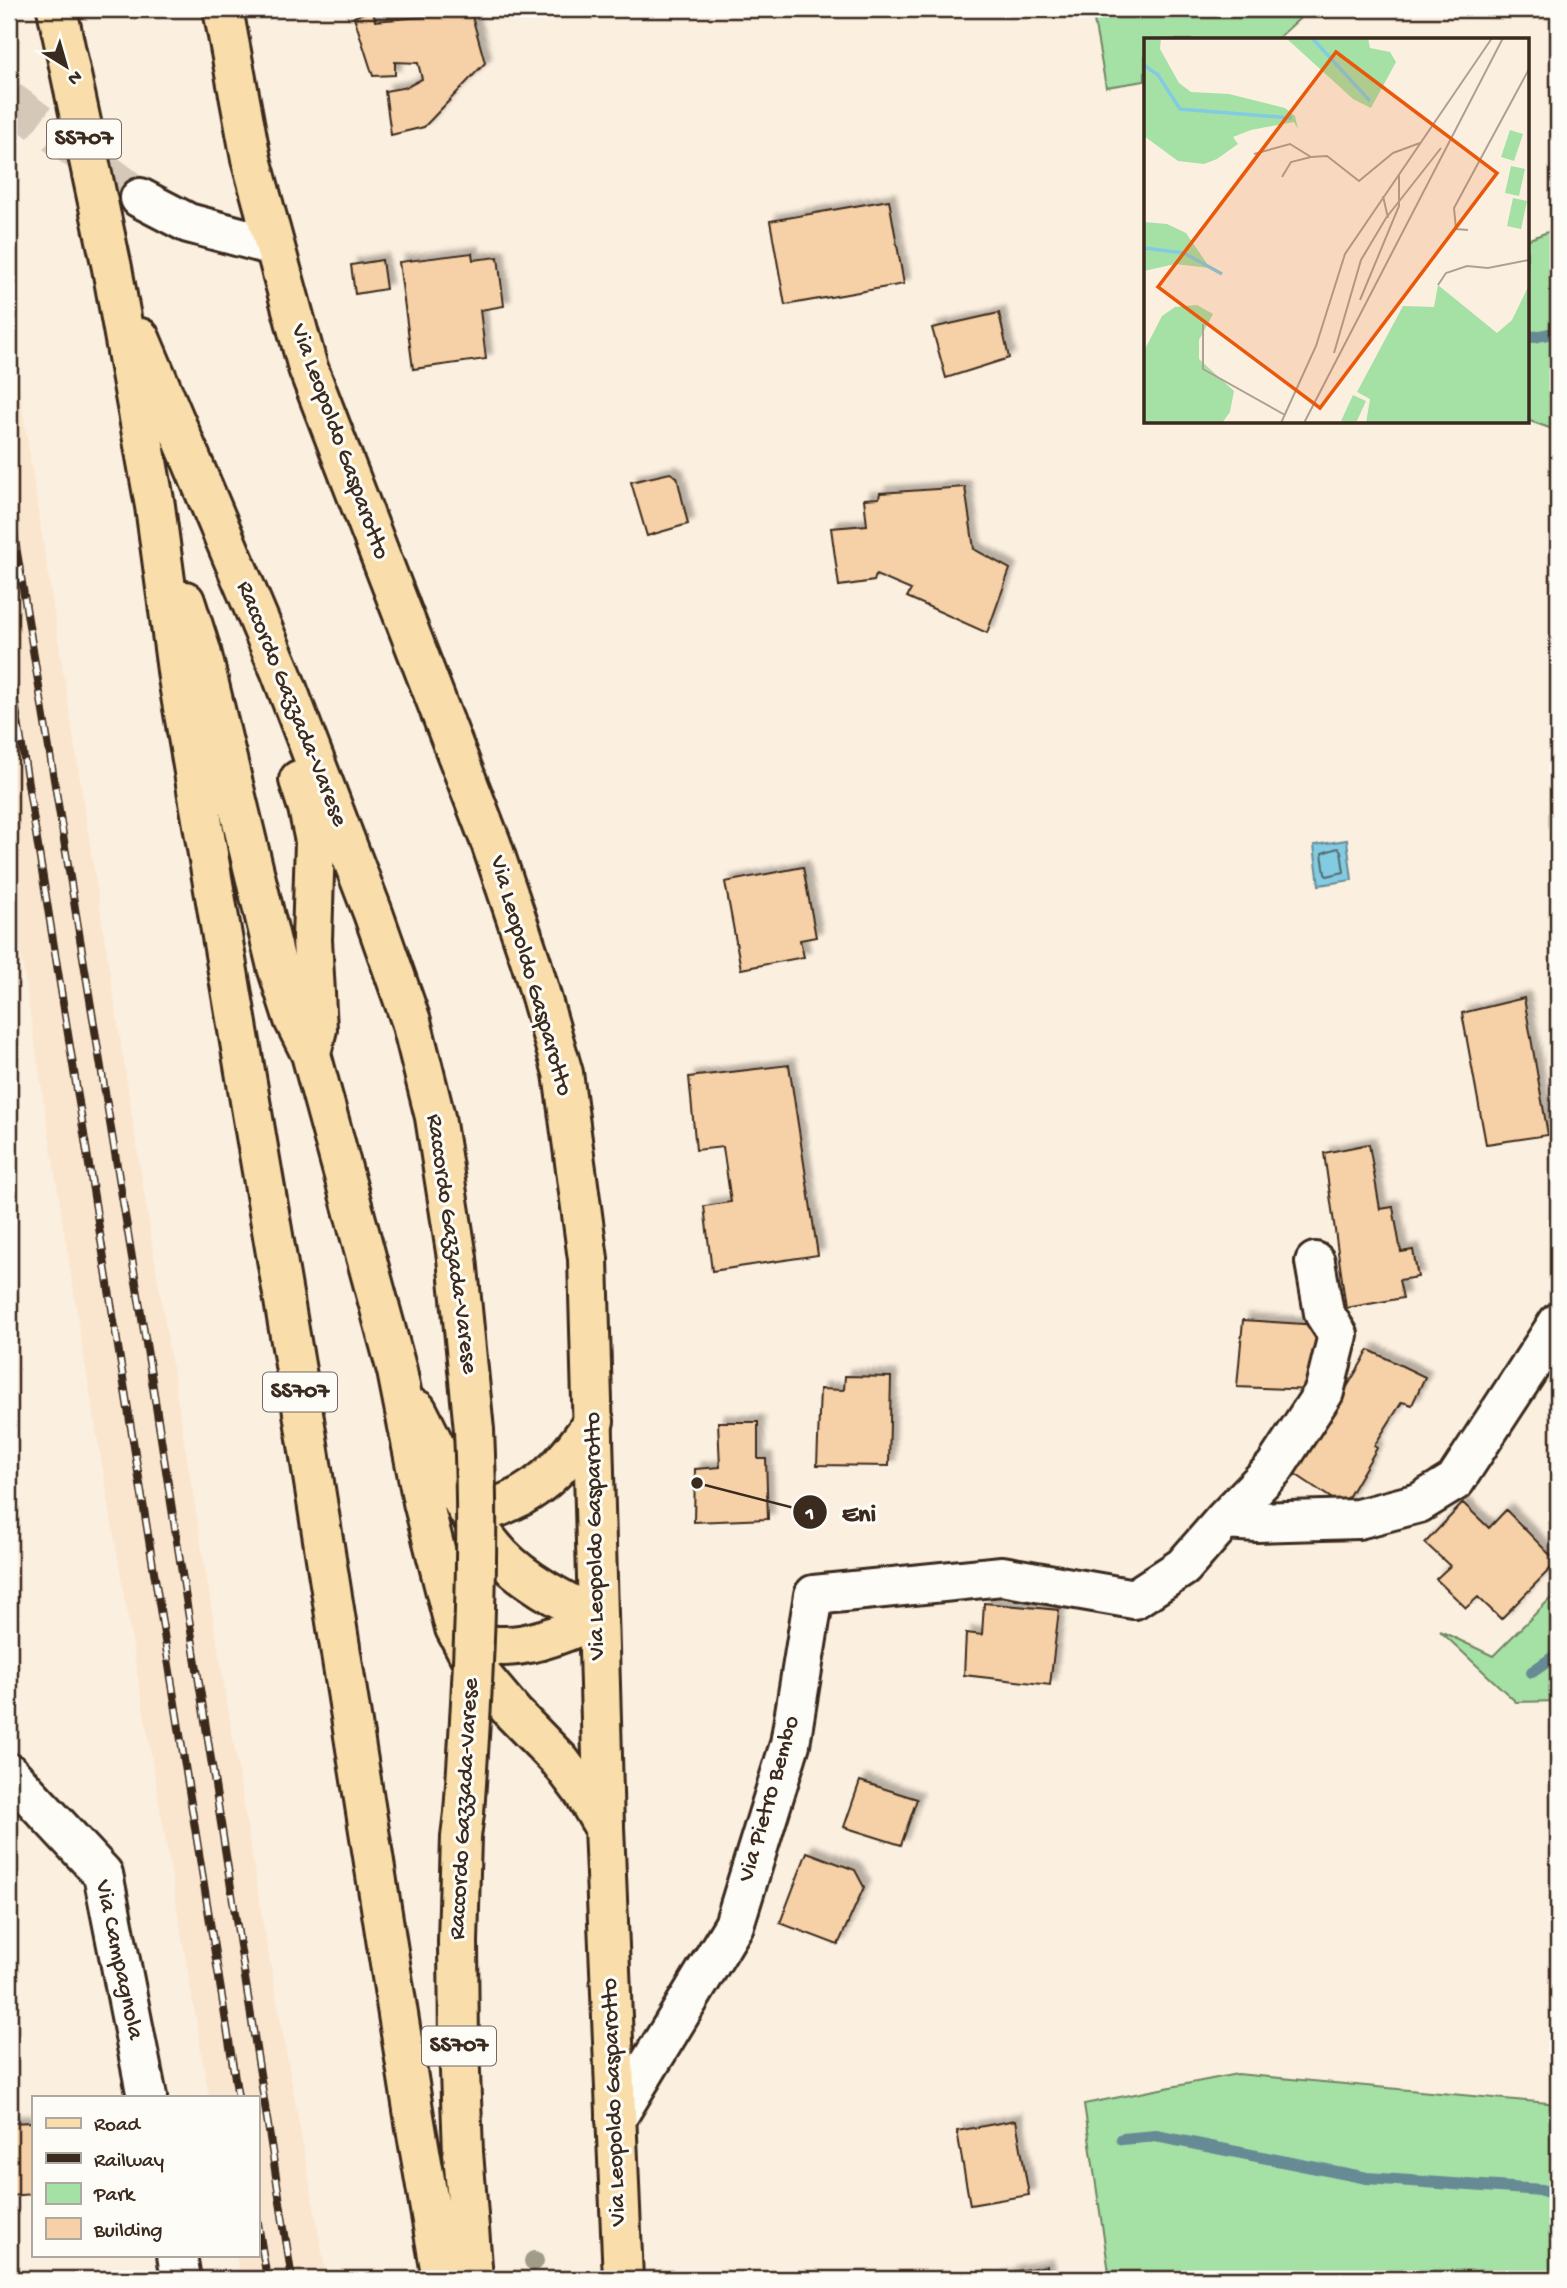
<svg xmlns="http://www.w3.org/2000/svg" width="1567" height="2288" font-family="'Gochi Hand',sans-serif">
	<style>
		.built { fill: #fae6ce }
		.green { fill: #a5e0a5; stroke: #708562; stroke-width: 2 }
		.water { fill: #82cbe2; stroke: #668b94; stroke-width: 2 }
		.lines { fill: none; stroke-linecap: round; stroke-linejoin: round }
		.shore { stroke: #576a6c; stroke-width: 2 }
		.stream { stroke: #668b94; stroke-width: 12 }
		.building { fill: #f6d0a6; stroke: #3b2a1e; stroke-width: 2; filter: url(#shadow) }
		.minor-tunnel { stroke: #d5c8b8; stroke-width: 38; stroke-dasharray: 38 19; stroke-linecap: butt }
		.minor-casing { stroke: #3b2a1e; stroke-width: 44 }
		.major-casing { stroke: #3b2a1e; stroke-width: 44 }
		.highway-casing { stroke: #3b2a1e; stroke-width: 44 }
		.minor { stroke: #fdfcf7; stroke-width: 38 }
		.major { stroke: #f9deab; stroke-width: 38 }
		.highway { stroke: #f9deab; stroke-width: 38 }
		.rail-casing { stroke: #3b2a1e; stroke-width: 8 }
		.rail { stroke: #fdfcf7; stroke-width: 5; stroke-dasharray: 16; stroke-linecap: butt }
		.highway-bridge-casing { stroke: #3b2a1e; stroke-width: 44; stroke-linecap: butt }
		.highway-bridge { stroke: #f9deab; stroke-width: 38 }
		.tree { fill: #a09c88 }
		.labels { text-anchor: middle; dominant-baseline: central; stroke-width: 6; stroke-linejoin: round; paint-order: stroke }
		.shield { fill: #fdfcf7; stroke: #75695f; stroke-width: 2 }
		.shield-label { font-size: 23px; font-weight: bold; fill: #3b2a1e }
		.street-label { font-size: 24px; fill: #3b2a1e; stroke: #fdfcf7 }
		.inset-river { fill: none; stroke: #82cbe2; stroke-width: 3.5 }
		.inset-road { fill: none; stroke: #aea092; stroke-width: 2 }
		.view { fill: #e8590c; fill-opacity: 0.15; stroke: #e8590c; stroke-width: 3.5 }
		.inset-edge { fill: none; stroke: #3b2a1e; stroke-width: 3.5 }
		.leader { fill: none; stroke: #3b2a1e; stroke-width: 2.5 }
		.callout-dot { fill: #3b2a1e; stroke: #fdfcf7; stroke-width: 2.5 }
		.mark-label { font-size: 21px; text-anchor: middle; font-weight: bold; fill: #fff }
		.callout-label { font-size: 26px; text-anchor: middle; font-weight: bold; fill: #3b2a1e; stroke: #fdfcf7; stroke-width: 6; stroke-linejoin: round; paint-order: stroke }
	</style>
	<defs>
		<filter id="shadow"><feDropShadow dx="6" dy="-6" stdDeviation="2" flood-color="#0004"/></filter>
	</defs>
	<rect width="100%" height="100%" fill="#fbefdf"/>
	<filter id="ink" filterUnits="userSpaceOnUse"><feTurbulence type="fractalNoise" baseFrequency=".0143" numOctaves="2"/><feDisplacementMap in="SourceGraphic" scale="14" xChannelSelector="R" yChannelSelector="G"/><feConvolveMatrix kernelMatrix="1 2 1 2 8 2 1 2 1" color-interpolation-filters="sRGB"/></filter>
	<g filter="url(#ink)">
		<!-- built -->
		<path class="built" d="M9,322l141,909 112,686 65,362h-87l-4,-24h21v-158h-48l-126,-745 -74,-474z"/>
		<!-- green -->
		<path class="green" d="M1092,9h218l-34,31h-131v41l-39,6z
			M1558,228v203l-31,-11v-180z
			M1558,1591v110l-42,1 -76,-71 53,25z
			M1237,2074l321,30v175h-448l-26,-175z"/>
		<!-- water -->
		<path class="water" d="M1347,840l5,40 -33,5 -5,-40z"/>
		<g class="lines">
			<!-- shore -->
			<path class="shore" d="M1338,848l3,3 3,21 -17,4 -2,-2 -3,-21z"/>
			<!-- stream -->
			<path class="stream" d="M1527,336l7,1 24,-5
				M1532,1672l26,-18
				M1122,2139l34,-3 211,42 175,12 16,5"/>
		</g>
		<!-- building -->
		<path class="building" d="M373,9l2,12 59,-5 36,-7 15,54 -61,64 -33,8 -6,-44 22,-4 15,-8 -4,-16 -23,-1v13l-22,1 -19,-59z
			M889,200l15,84 -119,21 -15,-84z
			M472,253l1,7 25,-3 6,49 -24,4 6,49 -73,10 -14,-107z
			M382,260l4,29 -31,5 -4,-29z
			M999,313l10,45 -63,20 -14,-50z
			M670,473l7,4 11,47 -41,12 -16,-54z
			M965,487l9,62 36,20 -23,64 -80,-36 4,-7 -35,-15 -2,6 -35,5 -8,-58 36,-3 -3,-26 15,-1 1,-5z
			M803,867l13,70 -16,3 4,17 -63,12 -16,-87z
			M1524,998l24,137 -62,9 -24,-131z
			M789,1065l29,190 -106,16 -8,-65 27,-4 -8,-55 -27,3 -7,-73z
			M1369,1144l11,65 13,-2 8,45 12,-2 5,27 -19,3 4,18 -57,10 -22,-155z
			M1243,1320l76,5 -6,65 -76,-3z
			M1369,1350l56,27 -13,28 -10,-3 -28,44 3,2 -34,58 -48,-32z
			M845,1376l46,1 -2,89 -72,-1 3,-76 24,1z
			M718,1422h40v37h8l2,60 -74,3 1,-53 25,-2z
			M1463,1503l26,25 17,-18 51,52 -56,57 -23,-22 -12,11 -30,-29 14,-13 -25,-23z
			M984,1603l75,7 -9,75 -86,-10 2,-42 16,2z
			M860,1781l57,18 -16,46 -57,-18z
			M807,1852l48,18 9,17 -26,58 -58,-22z
			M1016,2120l13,75 -59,10 -13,-74z
			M33,2122v72l-24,2v-73z
			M1047,2266l3,13h-56l17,-4v-3z"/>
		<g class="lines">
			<!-- minor-tunnel -->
			<path class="minor-tunnel" d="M9,100l131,98"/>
			<defs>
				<path id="minor" d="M140,198l48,25 86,23
					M1224,1520l51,-53 49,-75 14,-57 -14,-22 -9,-51
					M9,1773l94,101 44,223
					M616,2119l118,-194 56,-181 24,-149 188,-19 132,23 49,-32 41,-47 33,2 101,-3 61,-16 36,-22 103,-158
					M177,2255l4,24"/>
				<path id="major" d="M223,9l28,150 57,209 183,475 40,119 32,111 25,186 16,568 19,452"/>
				<path id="highway" d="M57,9l55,259 43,238 23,172 123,722 114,722 27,157
					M140,338l140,332 93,243 38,108 24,96 22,141 17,172
					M185,601l16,50 76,316 17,53 17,34 86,317 26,131 32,126 22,42 37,44 46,47 24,32 20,34
					M299,780l9,28 7,33 -3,99 5,89 -5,20
					M417,1410c26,49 45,104 84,146 26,27 63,45 96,62
					M467,1508c8,0 18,2 27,0 5,0 10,-4 15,-6 38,-16 63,-48 85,-81
					M455,1628c8,4 16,10 24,14 35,13 87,-9 118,-24
					M464,1813l-3,24 -3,105 1,103 4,107 10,127"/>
			</defs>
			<!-- minor casing -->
			<use href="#minor" class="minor-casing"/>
			<!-- major casing -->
			<use href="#major" class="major-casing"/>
			<!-- highway casing -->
			<use href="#highway" class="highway-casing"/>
			<!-- minor -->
			<use href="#minor" class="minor"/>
			<!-- major -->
			<use href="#major" class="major"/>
			<!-- highway -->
			<use href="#highway" class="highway"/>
			<defs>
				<path id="rail" d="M9,503l141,865 142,911
					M9,665l229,1432
					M257,2217l10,62"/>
			</defs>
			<!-- rail casing -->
			<use href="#rail" class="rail-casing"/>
			<!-- rail -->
			<use href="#rail" class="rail"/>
			<defs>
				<path id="highway-bridge" d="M464,1813c9,-128 16,-255 10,-383"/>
			</defs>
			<!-- highway-bridge casing -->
			<use href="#highway-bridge" class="highway-bridge-casing"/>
			<!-- highway-bridge -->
			<use href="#highway-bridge" class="highway-bridge"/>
		</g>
		<!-- trees -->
		<circle class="tree" cx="534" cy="2261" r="10"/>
	</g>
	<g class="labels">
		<!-- shield labels -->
		<g class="shield">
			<rect x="47" y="119.5" width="74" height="39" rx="5"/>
			<rect x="263" y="1372.5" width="74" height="39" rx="5"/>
			<rect x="422" y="2026.5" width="74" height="39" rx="5"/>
		</g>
		<g class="shield-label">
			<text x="84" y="139">SS707</text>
			<text x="300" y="1392">SS707</text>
			<text x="459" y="2046">SS707</text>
		</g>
		<!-- street labels -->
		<g class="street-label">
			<text transform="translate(339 442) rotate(70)">Via Leopoldo Gasparotto</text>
			<text transform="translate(291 704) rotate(68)">Raccordo Gazzada-Varese</text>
			<text transform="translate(530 976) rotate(74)">Via Leopoldo Gasparotto</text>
			<text transform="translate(451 1244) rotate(82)">Raccordo Gazzada-Varese</text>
			<text transform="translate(596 1536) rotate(-91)">Via Leopoldo Gasparotto</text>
			<text transform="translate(770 1799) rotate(-74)">Via Pietro Bembo</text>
			<text transform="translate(465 1809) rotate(-87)">Raccordo Gazzada-Varese</text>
			<text transform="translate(118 1960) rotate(78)">Via Campagnola</text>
			<text transform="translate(615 2102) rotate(-92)">Via Leopoldo Gasparotto</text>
		</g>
	</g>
	<!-- overview -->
	<g transform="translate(1144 38)">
		<rect width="385" height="385" fill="#fbefdf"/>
		<path d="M0,0h17l-1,11 19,34 12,9 38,2 56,14 10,8 3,13 -4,-7 -43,8 -18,7 5,7 -21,15 -13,5 -26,-3 -34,-25zM142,0h82l2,10 20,4 6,10 -25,46 -18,-9zM366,92l13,4 -9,27 -13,-4zM367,128l14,3 -6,27 -14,-3zM369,160l14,3 -6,28 -14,-3zM0,184l23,2 19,9 24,35 -35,-4 -31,7zM294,247l59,48 15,-13 17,-35v138h-163l4,-24 -13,-7 46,-86 31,1zM53,267l16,9 -14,26v19l35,32 -4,21 -8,11h-78v-72l18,-35 13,-9zM209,357l13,6 -10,22h-11l-4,-2z" fill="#a5e0a5"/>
		<path class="inset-river" d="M168,0l58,63M0,27l14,10 22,34 112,9M0,210l40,5 38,21"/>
		<path class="inset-road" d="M110,116l36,-10 21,13 16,-1 32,25 34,-28 27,-10M138,139l9,-15 20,-5M239,158l5,22M324,192l-12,-1 -2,-21 75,-139M294,247l8,-12 21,-7 21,2 41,-8M216,262l39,-94v-32M59,286v45l82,46M190,315l27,-93 25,-42 55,-70M137,385l35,-77 29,-92 147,-216M160,385l199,-385"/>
		<path class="view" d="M192,14l161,121 -177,235 -162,-121z"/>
		<rect width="385" height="385" class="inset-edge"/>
	</g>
	<!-- callouts -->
	<path class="leader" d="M697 1483L810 1512"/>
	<g class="callout-dot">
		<circle cx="697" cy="1483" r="7"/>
		<circle cx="810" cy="1512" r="18"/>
	</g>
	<g class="mark-label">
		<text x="810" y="1519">1</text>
	</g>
	<g class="callout-label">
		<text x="859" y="1521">Eni</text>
	</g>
	<!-- margin -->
	<rect width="1567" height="2288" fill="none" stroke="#fdfcf7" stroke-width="35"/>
	<rect x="18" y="18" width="1532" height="2253" fill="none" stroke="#3b2a1e" stroke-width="2.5" filter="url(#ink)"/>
	<!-- legend -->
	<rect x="32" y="2096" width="228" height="161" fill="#fdfcf7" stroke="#afa8a0" stroke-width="2"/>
	<rect x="46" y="2118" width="35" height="10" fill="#f9deab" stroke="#afa8a0" stroke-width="2"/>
	<text x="94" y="2130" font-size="21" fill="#3b2a1e">Road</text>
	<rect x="46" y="2153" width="35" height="10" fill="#3b2a1e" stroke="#afa8a0" stroke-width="2"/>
	<text x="94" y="2166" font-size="21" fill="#3b2a1e">Railway</text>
	<rect x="46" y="2183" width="35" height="21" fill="#a5e0a5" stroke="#afa8a0" stroke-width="2"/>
	<text x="94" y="2200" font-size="21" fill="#3b2a1e">Park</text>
	<rect x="46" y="2218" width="35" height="21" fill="#f6d0a6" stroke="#afa8a0" stroke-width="2"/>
	<text x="94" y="2236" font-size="21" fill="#3b2a1e">Building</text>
	<!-- north arrow -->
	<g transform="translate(66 66) rotate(143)" stroke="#fdfcf7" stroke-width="5" paint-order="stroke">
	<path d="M0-5L12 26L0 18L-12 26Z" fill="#3b2a1e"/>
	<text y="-10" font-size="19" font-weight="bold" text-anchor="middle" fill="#3b2a1e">N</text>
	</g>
</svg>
